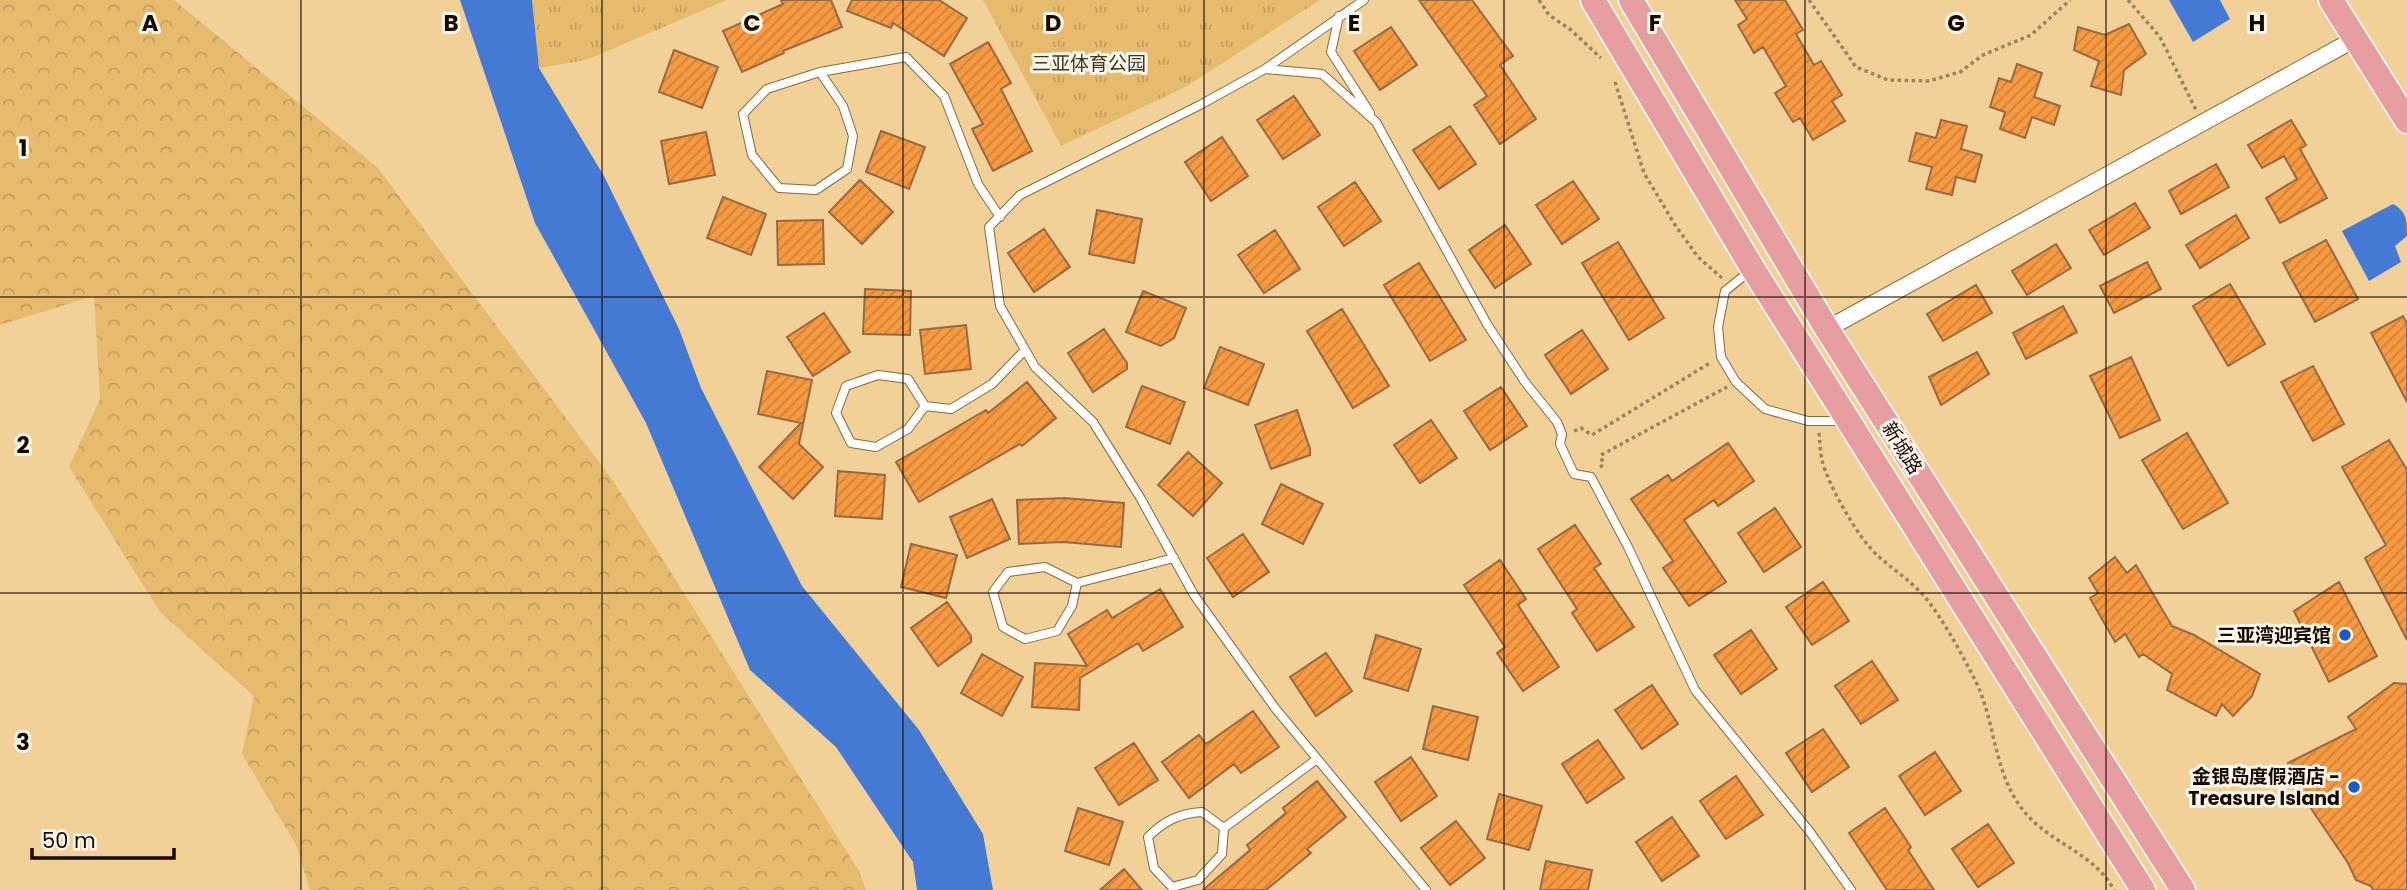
<svg xmlns="http://www.w3.org/2000/svg" width="2407" height="890" font-family="Poppins,'Noto Sans SC',sans-serif">
	<style>
		.forest { fill: url(#forest-crowns) }
		.park { fill: url(#park-tufts) }
		.water { fill: #457ad4 }
		.building { fill: url(#building-hatch); stroke: #986a43; stroke-width: 2 }
		.lines { fill: none; stroke-linecap: round; stroke-linejoin: round }
		.service-casing { stroke: #886a35; stroke-width: 10 }
		.minor-casing { stroke: #886a35; stroke-width: 18 }
		.primary-casing { stroke: #fff; stroke-width: 27 }
		.path { stroke: #9c845e; stroke-width: 3.5; stroke-dasharray: 3.5 3.5; stroke-linecap: butt }
		.service { stroke: #fff; stroke-width: 8 }
		.minor { stroke: #fff; stroke-width: 16 }
		.primary { stroke: #e69ea0; stroke-width: 24 }
		.grid { fill: none; stroke: #150a00; stroke-width: 2; stroke-opacity: 0.55 }
		.poi-dot { fill: #1a5bc6; stroke: #fdf6eb; stroke-width: 2.5 }
		.labels { text-anchor: middle; dominant-baseline: central; stroke-width: 6; stroke-linejoin: round; paint-order: stroke }
		.park-label { font-size: 19px; fill: #403521; stroke: #fdf6eb }
		.street-label { font-size: 19px; fill: #150a00; stroke: #fdf6eb }
		.poi-label { font-size: 19px; font-weight: bold; fill: #150a00; stroke: #fdf6eb; text-anchor: end }
		.grid-label { font-size: 23px; text-anchor: middle; font-weight: bold; fill: #150a00; stroke: #fdf6eb; stroke-width: 6; stroke-linejoin: round; paint-order: stroke }
	</style>
	<defs>
		<pattern id="forest-crowns" width="20" height="18" patternUnits="userSpaceOnUse" patternTransform="scale(1.75)"><rect width="20" height="18" fill="#e7bb6d"/><path d="M2 6a3 3 0 1 1 6 0M12 15a3 3 0 1 1 6 0" fill="none" stroke="#c59f5d"/></pattern>
		<pattern id="park-tufts" width="24" height="20" patternUnits="userSpaceOnUse" patternTransform="scale(1.75)"><rect width="24" height="20" fill="#e7bb6d"/><path d="M3 7l-1-3M5 7V3M7 7l1-3M15 17l-1-3M17 17v-4M19 17l1-3" fill="none" stroke="#c59f5d"/></pattern>
		<pattern id="building-hatch" width="6" height="6" patternUnits="userSpaceOnUse" patternTransform="scale(1.75)"><rect width="6" height="6" fill="#f69941"/><path d="M-1 1l2-2M0 6l6-6M5 7l2-2" fill="none" stroke="#d28237"/></pattern>
	</defs>
	<rect width="100%" height="100%" fill="#f2d199"/>
	<!-- forest -->
	<path class="forest" d="M0,0h174l204,168 236,314 245,389 7,19h-556l-14,-45 -54,-91 12,-58 -94,-84 -91,-145 31,-68 -6,-103 -94,29z"/>
	<!-- park -->
	<path class="park" d="M532,0h195l-141,60 -47,8z
		M983,0h337l-133,86 -126,60z"/>
	<!-- water -->
	<path class="water" d="M460,0h72l7,68 65,108 75,153 22,59 101,198 117,144 64,104 10,56h-76l-4,-28 -77,-115 -86,-77 -104,-247 -111,-200z
		M2169,0h51l10,19 -37,23z
		M2393,204c14,8 14,16 14,32l-12,10 6,16 -32,19 -27,-50z"/>
	<!-- building -->
	<path class="building" d="M781,0h50l11,27 -59,24 1,2 -42,19 -19,-41 60,-27z
		M852,0h87l28,18 -23,38 -51,-33 -2,5 -44,-17z
		M1419,0h53l41,56 -13,9 36,54 -36,25 -26,-39 13,-9z
		M1735,0h50l18,30 -7,4 18,31 7,-4 21,34 -10,6 13,20 -32,19 -13,-22 -7,4 -18,-29 11,-7 -23,-39 -9,6 -16,-28 9,-6z
		M2129,24l17,30 -22,16 -3,25 -30,-9 8,-25 -25,-11 4,-23 27,8z
		M1391,27l26,38 -37,25 -26,-39z
		M988,42l23,41 -10,6 31,62 -39,20 -21,-42 11,-5 -33,-60z
		M674,50l44,17 -16,41 -43,-16z
		M2017,64l25,9 -8,24 26,9 -6,19 -22,-8 -7,21 -25,-9 5,-17 -15,-5 9,-29 12,4z
		M1294,96l26,39 -37,24 -26,-39z
		M1941,120l26,6 -6,23 21,6 -7,27 -19,-5 -4,18 -26,-6 6,-22 -23,-6 7,-28 20,5z
		M2291,120l15,25 -6,4 27,49 -47,25 -14,-25 31,-19 -13,-23 -22,12 -14,-23z
		M1450,126l26,38 -37,25 -26,-39z
		M881,131l44,16 -16,42 -43,-17z
		M706,132l9,43 -46,9 -8,-43z
		M1222,137l26,39 -37,25 -26,-39z
		M2216,164l13,23 -48,27 -12,-23z
		M860,180l33,32 -31,32 -33,-32z
		M1573,181l26,38 -37,25 -26,-39z
		M1355,182l26,39 -37,25 -26,-39z
		M723,197l43,17 -15,41 -44,-17z
		M2135,203l15,25 -46,27 -15,-25z
		M1097,210l45,9 -8,44 -45,-9z
		M2236,215l13,23 -49,30 -14,-23z
		M823,220l1,44 -46,1 -1,-44z
		M1505,225l26,39 -36,24 -26,-38z
		M1044,229l26,38 -36,25 -26,-39z
		M1275,230l25,39 -36,24 -26,-38z
		M2326,240l32,59 -43,23 -32,-59z
		M1618,242l46,76 -35,22 -47,-77z
		M2056,244l15,24 -44,27 -15,-24z
		M2147,262l14,27 -47,24 -14,-27z
		M1419,263l47,77 -36,21 -46,-76z
		M2230,284l35,60 -37,22 -35,-60z
		M1976,285l16,28 -49,28 -16,-27z
		M865,289l46,2 -1,44 -47,-1z
		M1143,291l43,17 -12,30 -13,8 -35,-14z
		M2063,306l14,26 -51,27 -13,-26z
		M1342,309l47,77 -36,22 -46,-77z
		M824,313l26,39 -37,24 -26,-39z
		M2403,316l4,8v78l-36,-69z
		M966,325l5,44 -46,5 -5,-44z
		M1104,329l23,34v6l-34,23 -25,-39z
		M1582,330l26,39 -37,25 -26,-39z
		M1220,347l44,17 -16,41 -44,-17z
		M1977,352l12,22 -48,31 -12,-28z
		M2131,357l29,63 -40,18 -30,-62z
		M2313,366l31,58 -31,17 -32,-59z
		M767,371l45,9 -13,64 24,23 -30,32 -34,-32 42,-44 -43,-9z
		M1027,382l29,36 -34,28 -2,-2 -101,58 -23,-40 90,-52 2,3z
		M1142,386l43,16 -15,42 -44,-17z
		M1501,387l26,39 -37,24 -26,-39z
		M1297,410l13,39v6l-39,14 -16,-44z
		M1431,420l26,38 -37,25 -26,-38z
		M2187,433l41,70 -45,26 -41,-69z
		M2389,440l18,30v170l-42,-82 21,-13 -44,-78z
		M1728,443l26,38 -36,25 -4,-6 -30,20 42,62 -37,24 -26,-38 10,-7 -42,-62 37,-24 4,6z
		M1188,452l34,31 -29,33 -35,-31z
		M838,471l47,4 -3,44 -47,-3z
		M1281,484l42,20 -20,40 -41,-20z
		M1064,498l60,5 -3,44 -58,-5 -44,2 -2,-44z
		M992,499l18,40 -43,19 -17,-41z
		M1775,508l26,39 -37,25 -26,-39z
		M1575,525l26,39 -7,4 40,59 -37,24 -25,-38 5,-4 -39,-60z
		M1243,534l26,38 -36,25 -26,-39z
		M911,544l46,11 -11,43 -45,-11z
		M2115,557l12,16 9,-8 36,61 22,9 66,39 -8,22 -19,20 -11,-12 -6,12 -49,-26 5,-16 -29,-20 -4,3 -14,-23 -10,8 -25,-44 8,-5 -9,-15z
		M1500,560l26,39 -8,6 41,62 -36,24 -26,-38 8,-6 -41,-62z
		M1823,582l26,39 -37,24 -26,-38z
		M2339,582l38,74 -48,26 -35,-71z
		M1160,589l23,38 -40,24 -5,-8 -58,35 -1,32 -47,-3 3,-44 52,3 -19,-32 39,-24 5,8z
		M947,602l24,34v6l-33,24 -27,-38z
		M1751,630l26,39 -36,25 -27,-39z
		M1376,635l45,14 -13,42 -44,-13z
		M1326,653l26,38 -36,25 -26,-39z
		M982,654l41,23 -21,39 -41,-23z
		M1872,661l26,39 -37,24 -26,-38z
		M2394,683l13,1v206h-34l-2,-4 -15,-6 -8,-17 -36,-53 -24,-47 68,-34 -8,-12z
		M1652,685l26,39 -36,25 -27,-39z
		M1433,706l45,11 -10,43 -45,-11z
		M1253,711l26,36 -38,26 -7,-9 -45,34 -27,-36 37,-27 7,9z
		M1823,729l26,38 -37,25 -26,-39z
		M1598,740l26,38 -37,25 -25,-39z
		M1134,743l24,37 -39,25 -24,-37z
		M1935,752l26,39 -36,24 -26,-39z
		M1411,757l26,39 -36,25 -26,-39z
		M1736,776l27,39 -37,24 -26,-38z
		M1317,781l29,36 -39,32 4,4 -45,37h-63l47,-40 -3,-5 39,-32 -3,-5z
		M1499,794l43,12 -13,44 -42,-11z
		M1078,808l45,14 -14,43 -44,-14z
		M1885,808l26,39 -3,3 26,40h-47l-38,-57z
		M1672,817l27,39 -37,25 -26,-39z
		M1456,821l29,37 -35,27 -29,-37z
		M1988,824l26,39 -36,24 -26,-38z
		M1546,861l46,9 -4,20h-48z
		M1124,869l18,21h-42z"/>
	<g class="lines">
		<defs>
			<path id="service" d="M1339,16l-8,36 39,61
				M1265,69l99,-69
				M820,72l23,34 10,30 -6,33 -31,21 -37,-2 -27,-33 -9,-41 24,-25 53,-17 86,-15 38,39 34,88 22,33
				M1750,271l-25,20 -7,36 3,30 15,25 29,27 43,12h34
				M925,406l-17,23 -32,18 -25,-4 -15,-30 10,-27 32,-11 30,4 17,27 26,3 41,-25 33,-34
				M1077,583l-5,23 -15,25 -32,8 -22,-12 -10,-35 15,-20 37,-5 32,16 97,-25
				M1224,828l-22,-16c-22,1 -38,9 -54,25l6,31 18,19 26,-7 24,-26 2,-26 93,-69
				M1426,890l-151,-182 -81,-113 -53,-96 -48,-77 -58,-55 -35,-61 -11,-79 31,-32 180,-90 65,-36 57,5 54,48 111,202 38,58 32,40 5,12 -2,10 14,30 17,3 37,70 67,143 115,142 41,58"/>
			<path id="minor" d="M1827,329l528,-290"/>
			<path id="primary" d="M1593,0l160,269 390,621
				M1631,0l196,329 356,561
				M2331,0l76,121"/>
		</defs>
		<!-- service casing -->
		<use href="#service" class="service-casing"/>
		<!-- minor casing -->
		<use href="#minor" class="minor-casing"/>
		<!-- primary casing -->
		<use href="#primary" class="primary-casing"/>
		<!-- path -->
		<path class="path" d="M1539,0l10,15 22,15 30,28
			M1809,0l47,67 32,13 41,1 31,-9 23,-17 48,-20 39,-35
			M2128,0l32,37 36,73
			M1615,82l29,91 31,52 23,32 24,21
			M1574,431l7,-3 11,7 118,-72
			M1819,433c1,9 1,18 3,27 6,25 36,78 56,96 18,16 35,26 51,46 17,23 31,49 44,74 23,42 19,95 50,134 25,33 71,42 91,80
			M1600,467l3,-2 -2,-10 126,-68"/>
		<!-- service -->
		<use href="#service" class="service"/>
		<!-- minor -->
		<use href="#minor" class="minor"/>
		<!-- primary -->
		<use href="#primary" class="primary"/>
	</g>
	<!-- grid -->
	<path class="grid" d="M301,0v890M602,0v890M903,0v890M1204,0v890M1504,0v890M1805,0v890M2106,0v890M0,297h2407M0,593h2407"/>
	<!-- markers -->
	<g class="poi-dot">
		<circle cx="2345" cy="635" r="7"/>
		<circle cx="2354" cy="787" r="7"/>
	</g>
	<g class="labels">
		<!-- park labels -->
		<g class="park-label">
			<text x="1089" y="63">三亚体育公园</text>
		</g>
		<!-- street labels -->
		<g class="street-label">
			<text transform="translate(1902 448) rotate(58)">新城路</text>
		</g>
		<!-- poi labels -->
		<g class="poi-label">
			<text x="2331" y="635">三亚湾迎宾馆</text>
			<text x="2340" y="776">金银岛度假酒店 -<tspan x="2340" dy="22">Treasure Island</tspan></text>
		</g>
	</g>
	<g class="grid-label">
		<text x="150" y="31">A</text>
		<text x="451" y="31">B</text>
		<text x="752" y="31">C</text>
		<text x="1053" y="31">D</text>
		<text x="1354" y="31">E</text>
		<text x="1655" y="31">F</text>
		<text x="1956" y="31">G</text>
		<text x="2257" y="31">H</text>
		<text x="23" y="156">1</text>
		<text x="23" y="453">2</text>
		<text x="23" y="750">3</text>
	</g>
	<!-- scale -->
	<path d="M32 848v10h142v-10" fill="none" stroke="#150a00" stroke-width="3.5"/>
	<text x="42" y="848" font-size="21" fill="#150a00" stroke="#fdf6eb" stroke-width="5" paint-order="stroke">50 m</text>
</svg>
